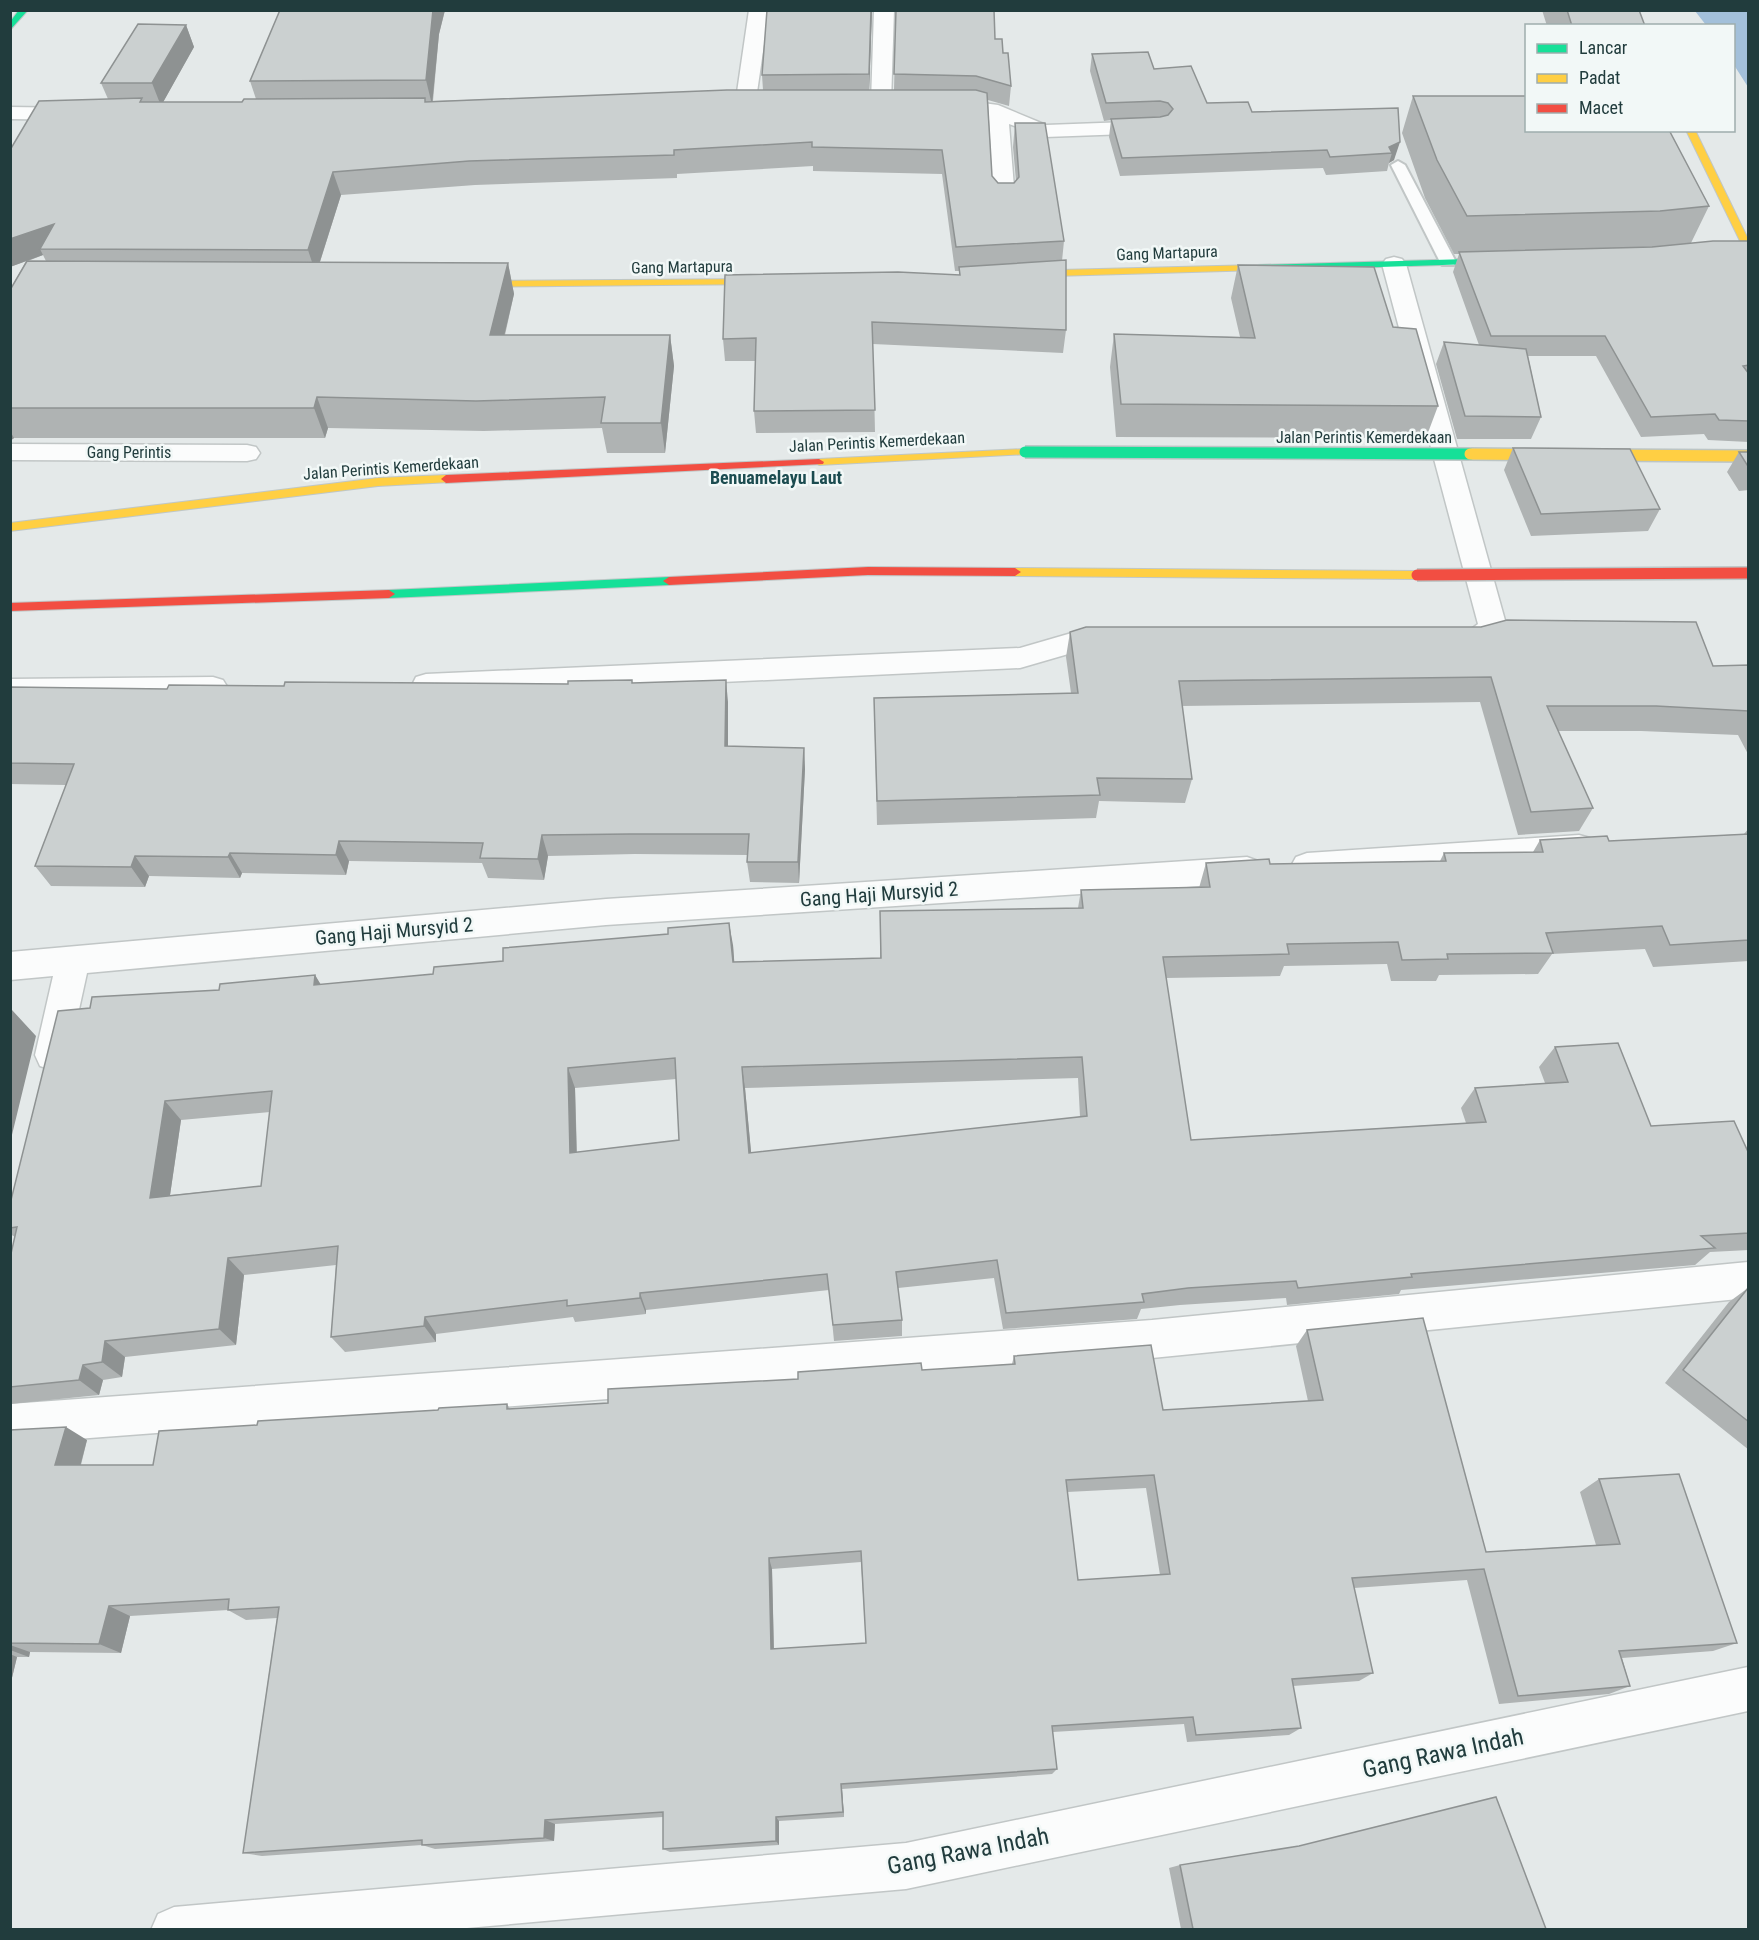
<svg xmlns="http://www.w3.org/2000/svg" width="1759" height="1940" font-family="'Roboto Condensed',sans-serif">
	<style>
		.water { fill: #a3c0da }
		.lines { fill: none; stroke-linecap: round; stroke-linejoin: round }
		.lane-casing { stroke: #c1c6c6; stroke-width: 4 }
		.street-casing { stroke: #c1c6c6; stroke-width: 3 }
		.fast-casing { stroke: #bfc7c7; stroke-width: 2 }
		.slow-casing { stroke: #bfc7c7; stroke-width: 2 }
		.jam-casing { stroke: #bfc7c7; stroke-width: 2 }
		.lane { fill: #fbfcfc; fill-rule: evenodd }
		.street { fill: #fbfcfc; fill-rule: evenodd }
		.fast { fill: #16e098; fill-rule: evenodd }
		.slow { fill: #ffcf43; fill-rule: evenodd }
		.jam { fill: #f24e42; fill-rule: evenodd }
		.fast-bridge-casing { stroke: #bcc5c5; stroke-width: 14; stroke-linecap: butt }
		.slow-bridge-casing { stroke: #bcc5c5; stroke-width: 14; stroke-linecap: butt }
		.jam-bridge-casing { stroke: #bcc5c5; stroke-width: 14; stroke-linecap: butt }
		.fast-bridge { stroke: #16e098; stroke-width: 11 }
		.slow-bridge { stroke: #ffcf43; stroke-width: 11 }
		.jam-bridge { stroke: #f24e42; stroke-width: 11 }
		.wall { fill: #afb3b3; fill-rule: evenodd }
		.shaded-wall { fill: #8e9292 }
		.building { fill: #cbd0d0; stroke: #8e9292; stroke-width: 1.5; fill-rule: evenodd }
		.labels { text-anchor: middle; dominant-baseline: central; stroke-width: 5; stroke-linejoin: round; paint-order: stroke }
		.far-street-label { font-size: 16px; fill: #213c3d; stroke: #f2f8f7 }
		.far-quarter-label { font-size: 18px; font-weight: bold; fill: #1c4c50; stroke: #f2f8f7 }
		.street-label { font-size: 20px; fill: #213c3d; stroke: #f2f8f7 }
		.near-street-label { font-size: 24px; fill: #213c3d; stroke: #f2f8f7 }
	</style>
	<rect width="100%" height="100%" fill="#e4e9e9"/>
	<!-- water -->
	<path class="water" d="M1695,11h53v76l-14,-22v-39l-28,-1z"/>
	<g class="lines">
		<defs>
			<path id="lane" d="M1398,161l7,4 51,97 -2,3h-12l-2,-3 -49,-97z"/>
			<path id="street" d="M749,10h20l-14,96 -3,4h-14l-3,-4z
				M874,10h20l-3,93 -3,4h-14l-3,-4z
				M945,98l53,7 48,20 109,-4 7,2 4,4 -4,4 -7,2 -110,4 -36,-13 6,76 -3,5h-16l-3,-5 -5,-85 -50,-7 -3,-4 3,-4z
				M10,107l68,1 7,2 3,4 -3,4 -7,2 -68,-1z
				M1394,257l8,2 4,5 100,360 -10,18 -26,8 -25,-3 -4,-7 4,-7 25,-3 8,-6 -96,-360 4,-5z
				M10,444l237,1 9,2 4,6 -4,6 -9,2 -237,-1z
				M1082,630h31l10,3 4,7 -4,7 -10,3h-31l-62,18 -594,28 -10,-3 -4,-8 4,-8 10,-3 594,-26z
				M213,677l10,3 5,8 -5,8 -10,3 -203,2v-22z
				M1579,835l11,3 5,9 -5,9 -11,3 -272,20 -11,-4 -5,-9 5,-9 11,-4z
				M1247,857l11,4 5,9 -5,9 -11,4 -641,42 -519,48 -18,82 -5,11 -12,4 -12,-4 -5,-11 18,-79 -43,4v-28l596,-53z
				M1748,1262v36l-596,60 -1142,86v-40l1142,-84z
				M1748,1667v44l-842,178 -462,41h-293l7,-16 16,-7 732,-64z"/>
			<path id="fast" d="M19,10h9l-18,20v-8z
				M1502,258l5,3 -2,2 -248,8 -5,-3 5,-3z
				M669,577l6,4 -6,4 -280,13 -6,-4 6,-4z"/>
			<path id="slow" d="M1686,130h9l53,109v11l-39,4 -5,-3 5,-3 33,-3z
				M1257,265l3,1v4l-240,7 -5,-3 5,-3z
				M771,279l3,1v4l-306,3 -5,-3 5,-3z
				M1025,449l5,3 -1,2 -210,11 -5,-3 5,-3z
				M446,475l5,4 -1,3 -72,4 -368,45v-8l368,-45z
				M1015,568l402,3 6,4 -6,4 -402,-3 -6,-4z"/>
			<path id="jam" d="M819,459l5,3 -1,2 -377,19 -5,-4 5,-4z
				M868,567l147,1 6,4 -6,4 -147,-1 -199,10 -6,-4 6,-4z
				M389,590l6,4 -6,4 -379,13v-8z"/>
		</defs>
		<!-- lane casing -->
		<use href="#lane" class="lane-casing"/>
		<!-- street casing -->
		<use href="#street" class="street-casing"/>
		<!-- fast casing -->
		<use href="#fast" class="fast-casing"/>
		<!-- slow casing -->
		<use href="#slow" class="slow-casing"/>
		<!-- jam casing -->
		<use href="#jam" class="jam-casing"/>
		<!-- lane -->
		<use href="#lane" class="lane"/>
		<!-- street -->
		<use href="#street" class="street"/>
		<!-- fast -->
		<use href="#fast" class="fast"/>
		<!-- slow -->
		<use href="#slow" class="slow"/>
		<!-- jam -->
		<use href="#jam" class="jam"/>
		<defs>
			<path id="fast-bridge" d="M1025,452l445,2"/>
			<path id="slow-bridge" d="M1470,454l278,2"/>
			<path id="jam-bridge" d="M1417,575l331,-2"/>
		</defs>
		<!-- fast-bridge casing -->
		<use href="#fast-bridge" class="fast-bridge-casing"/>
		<!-- slow-bridge casing -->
		<use href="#slow-bridge" class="slow-bridge-casing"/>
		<!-- jam-bridge casing -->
		<use href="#jam-bridge" class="jam-bridge-casing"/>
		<!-- fast-bridge -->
		<use href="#fast-bridge" class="fast-bridge"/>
		<!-- slow-bridge -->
		<use href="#slow-bridge" class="slow-bridge"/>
		<!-- jam-bridge -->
		<use href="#jam-bridge" class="jam-bridge"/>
	</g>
	<!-- wall -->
	<path class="wall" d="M280,10h165l-6,24 -6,67 330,-11 -1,-15 5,-65h105l-3,80h25l2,-80 99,29 8,14 8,33 -2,20 -21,-6 4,76 6,7h16l2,-2 -3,-34 2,-24 49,118 -2,20 4,69 -3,23 -190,-9 2,88 -119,1 -2,-22 2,-50h-31l-2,-22 236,-64v-4h-4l-13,-97 -129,-3v-5l-136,8v4l-202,7 -134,10 -21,67 188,1 6,31 -9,41h165l4,31 -9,87h-58l-5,-25 -118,3 -156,-3 -3,10h-311l-4,3v-151l16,-29 -16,6v-117l98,-51 -7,-16 85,-58 8,22 -31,55h79l14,-3 -6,-18zM43,255l3,6h-18z
		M1542,10h97l6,16h-98z
		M1092,54l62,15 53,34 45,9 146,-4 -4,52 -5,3 -2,8 -61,4 -3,-7 -203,8 -11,-39 2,-17 -7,1 -14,-50z
		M1413,96l296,110 -18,37 58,-2v201l-41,-2 -4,-6 -63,3 -45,-81h-68l13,61 -10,22h-74l-21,-75 8,-22 35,3 -26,-73 6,-18h-5l-29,-56 -23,-65z
		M1238,265l155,62 45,79 -12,32 -310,-1 -6,-70 4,-33 126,3 -9,-39z
		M1513,448l147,61 -12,22 -117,5 -27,-66z
		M1739,452h10v38l-10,1 -12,-19z
		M1070,632l643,34 36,-1v91l-11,-21 -97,-4h-83l35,77 -14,23 -61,4 -38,-133 -298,4 10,73 -7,24 -86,-2 -3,17 -219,7 -3,-127 197,-5 -5,-36z
		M632,680v3l96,19v44l76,2 1,21 -6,114 -49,-1 -3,-20 1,-7 -113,-1 -87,2 -4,24 -56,-2 -6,-15 -133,-2 -3,14 -104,-2 -2,5 -91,-2 -4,11 -94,-1 -16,-20 31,-81 -56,-1v-97l157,2 117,-3 284,-2z
		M1749,828v133l-96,6 -8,-18 -93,5 -14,20 -99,1 -3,6h-45l-4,-17 -103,2 -4,10 -114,2 25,162 275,-17 -5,-15 14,-20 70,-5 -6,-16 16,-20 96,79 98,28v96l-39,2 -15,13 -294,25 -2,4 -112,11 -1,-7 -106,7 -39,4 -4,10 -134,10 -9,-51 -96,10 4,32v16l-68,5 -5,-51 -183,20v4l-71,8 -2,-5 -137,17v8l-91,10 -14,-15 5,-72 -92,10 -8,70 -111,12 -3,20 -19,3 -4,15 -89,9v-146l5,-21 -5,-3v-30l80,-196 129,-18 96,-15 6,10 412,-40 1,17 146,-4v-47l198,-3 3,-18 118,-2 7,-25 64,1 170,-3 4,-8 89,-1 7,-12 69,1 135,-7zM1078,1078l2,39 -329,36 -6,-65zM676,1079l3,61 -102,12 -2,-64zM270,1112l-9,74 -91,9 11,-75z
		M1748,1288h1v162l-84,-67 64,-81z
		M1307,1330l179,222 110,-7 -16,-53 19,-13 138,164 -24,8 -91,7 8,28 -21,8 -110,10 -32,-124 -113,8 19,85 -14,8 -66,5 8,42 -12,7 -102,7 -3,-18 -131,8 4,37 -5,5 -210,15 2,28 -65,4v24l-109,7 -7,-3v-32l-108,7 -1,17 -119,8 -13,-4 -160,11 -19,-3 34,-235 -31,2 -18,-10 -98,6 -9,37 -91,-1 -1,5h-12l-7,29v-256l77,10 -6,25h72l104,-40 250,-21 3,5 98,-6 190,-24 214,-15 2,-8 149,54 145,-9 -12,-55zM1146,1488l14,87 -82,5 -11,-88zM861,1562l5,81 -92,6 -2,-80z
		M1180,1865l366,64h-365l-12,-61z"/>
	<!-- shaded-wall -->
	<path class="shaded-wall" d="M433,10h12l-6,24 -7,71 -6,-25z
		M871,10h1l-3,85v-21z
		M186,25l8,22 -33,59 -9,-23z
		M1400,142l-6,18 -5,3 3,-10 -3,-6z
		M333,172l8,23 -25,79 -8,-24z
		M54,224l-14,25 3,6 -33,12v-28z
		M508,263l6,31 -17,72 -7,-31z
		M670,335l4,31 -9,87 -4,-30z
		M317,397l11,31 -3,10 -11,-30z
		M10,431l4,7 -4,3z
		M726,680l2,22v66l-3,-22z
		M804,748l1,21 -6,114 -1,-21z
		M542,835l6,21 -4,24 -6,-21z
		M339,841l10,20 -3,14 -10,-20z
		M230,853l12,20 -2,5 -12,-21z
		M135,856l14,20 -4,11 -14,-20z
		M729,923l4,22 3,39 -3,-22z
		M315,975l13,22 -14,-12z
		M12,1010l24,26 -26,107v-127z
		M742,1067l3,21 8,84 -4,-19z
		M568,1068l7,20 2,84 -7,-19z
		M165,1101l16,19 -14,96 -17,-18z
		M228,1258l16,17 -8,70 -17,-16z
		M640,1293l6,17v4l-6,-16z
		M425,1317l11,17v8l-12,-16z
		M105,1341l20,16 -3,20 -20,-15z
		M83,1365l20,15 -4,15 -20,-15z
		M66,1427l21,13 -10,38 -22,-13z
		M769,1558l3,11 2,89 -3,-9z
		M109,1606l21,10 -9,37 -22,-9z
		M10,1645l20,7 -1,5 -19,-7z
		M10,1654l7,3 -7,29z
		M841,1784l1,5 2,28 -1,-5z
		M776,1817l3,4v24l-3,-4z
		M545,1820l10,4 -1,17 -10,-3z"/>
	<!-- building -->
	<path class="building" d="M280,10h153l-7,70 -176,1z
		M767,10h104l-2,64 -107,1z
		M896,10h98l1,29h7l1,14h5l3,33 -35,-10 -82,-2z
		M1567,10h72l6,16h-73z
		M138,24l48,1 -34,58h-51z
		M1148,52l6,17 37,-3 16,37 41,-1 4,10 146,-4 2,34 -11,5 3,6 -62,4 -3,-7 -205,8 -11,-39 49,-2 8,-2 5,-6 -5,-6 -8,-2 -54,2 -14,-49z
		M727,90h249l11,3 5,83 6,7h16l5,-6 -4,-54h30l19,118 -108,6 -14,-97 -130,-3v-5l-138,8v5l-205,6 -136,11 -25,78 -268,-1 14,-25 -44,15v-89l29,-49 103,-3 -2,4h102l2,-3 181,-1v4z
		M1413,96h114v34h142l40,76 -49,5 -193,5 -30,-56z
		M1713,241h36v124l-6,1 6,8v47l-30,-1 -4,-6 -64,3 -46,-81h-114l-32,-84 193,-5z
		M1066,260v70l-194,-8 3,88 -121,1 2,-73 -33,1 2,-64 173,-3 62,3 -1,-8z
		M27,261l481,2 -18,72h180l-9,88h-60l4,-26 -129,4 -159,-4 -3,11h-304v-118z
		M1238,265l136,2 19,60 23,2 22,77 -317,-2 -7,-70 141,4z
		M1444,342l82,7 15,68 -76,-1z
		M1513,448l117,1 30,60 -119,5z
		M1739,452h10v16z
		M1507,620l189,2 17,44 36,-1v46l-93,-5h-109l46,102 -62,4 -40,-135 -312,4 13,98 -95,-1 3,17 -223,6 -3,-103 204,-5 -8,-61 16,-5h395z
		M632,680v3l94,-3 -1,66 79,2 -6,114h-51l2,-28h-119l-88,1 -4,24 -58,-1 3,-15 -144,-2 -3,14 -106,-2 -2,4 -93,-1 -4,11 -96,-1 39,-102 -64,-1v-76l157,2 2,-4 115,1 1,-4 283,2v-3z
		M1749,834v106l-79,5 -8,-19 -116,7 7,20 -106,1 1,5 -46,1 -4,-18 -111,2 2,10 -126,3 28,183 295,-18 -11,-34 93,-6 -13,-35 63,-4 33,83 83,-5 15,33v79l-48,3 14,12 -304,26 1,3 -114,11 -2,-7 -108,7 -46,6 2,8 -138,11 -9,-53 -101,12 6,48 -69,5 -6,-51 -187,19v5l-73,8v-6l-142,17 -1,9 -93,11 7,-91 -110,12 -9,71 -114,12 -3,21 -19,3 -4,15 -69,7v-129l7,-31 -7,1v-24l48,-193 32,-3 2,-11 127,-7 1,-6 95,-9 -1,10 119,-11 1,-7 69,-6v-13l165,-14v-6l61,-5 4,39 148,-4 -1,-47 203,-3 -2,-18 129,-3 -4,-24 63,-4 1,5 176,-3 -2,-8 99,-1 -3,-12 67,-4 2,5zM1082,1057l5,59 -338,37 -7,-86zM675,1058l4,82 -109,13 -2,-85zM272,1091l-11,95 -111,12 15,-97z
		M1748,1288h1v134l-66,-52z
		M1423,1318l63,234 134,-8 -21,-65 80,-5 58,169 -118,8 11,35 -112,10 -34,-127 -132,9 21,95 -81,6 9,49 -105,7 -3,-18 -141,9 5,43 -216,15 2,28 -67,5v24l-113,8v-37l-118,8 -1,18 -122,7v-5l-179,13 36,-246 -51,3 1,-11 -120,7 -10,38 -89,-1v-213l56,-3 -11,38h98l6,-34 98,-6 1,-4 180,-11 1,-2 68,-4v5l101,-6v-14l190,-10v-7l123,-9 1,7 93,-6 -1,-8 137,-11 12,65 160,-10 -16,-70zM1154,1475l16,99 -92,6 -12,-100zM861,1551l5,92 -95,6 -2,-91z
		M1496,1797l50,132h-353l-13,-64 119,-19z"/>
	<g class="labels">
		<!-- far-street labels -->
		<g class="far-street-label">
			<text transform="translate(1167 253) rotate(-2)">Gang Martapura</text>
			<text transform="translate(682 267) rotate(-1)">Gang Martapura</text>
			<text x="1364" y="437">Jalan Perintis Kemerdekaan</text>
			<text transform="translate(877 442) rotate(-3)">Jalan Perintis Kemerdekaan</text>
			<text x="129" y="452">Gang Perintis</text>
			<text transform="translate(391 468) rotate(-4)">Jalan Perintis Kemerdekaan</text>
		</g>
		<!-- far-quarter labels -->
		<g class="far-quarter-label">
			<text x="776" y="477">Benuamelayu Laut</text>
		</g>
		<!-- street labels -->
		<g class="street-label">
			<text transform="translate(879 894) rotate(-4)">Gang Haji Mursyid 2</text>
			<text transform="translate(394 931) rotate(-5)">Gang Haji Mursyid 2</text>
		</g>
		<!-- near-street labels -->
		<g class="near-street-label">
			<text transform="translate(1443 1753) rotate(-12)">Gang Rawa Indah</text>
			<text transform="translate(968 1851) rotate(-11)">Gang Rawa Indah</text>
		</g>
	</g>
	<!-- border -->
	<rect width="1759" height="1940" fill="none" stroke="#213c3d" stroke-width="24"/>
	<!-- legend -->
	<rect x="1525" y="24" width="210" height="108" fill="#f2f8f7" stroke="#9eadad" stroke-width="1.5"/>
	<rect x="1537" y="44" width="30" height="9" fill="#16e098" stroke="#9eadad" stroke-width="1.5"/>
	<text x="1579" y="54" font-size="18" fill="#213c3d">Lancar</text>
	<rect x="1537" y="74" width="30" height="9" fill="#ffcf43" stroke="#9eadad" stroke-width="1.5"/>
	<text x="1579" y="84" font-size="18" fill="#213c3d">Padat</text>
	<rect x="1537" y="104" width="30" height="9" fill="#f24e42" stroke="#9eadad" stroke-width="1.5"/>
	<text x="1579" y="114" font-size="18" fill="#213c3d">Macet</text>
</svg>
